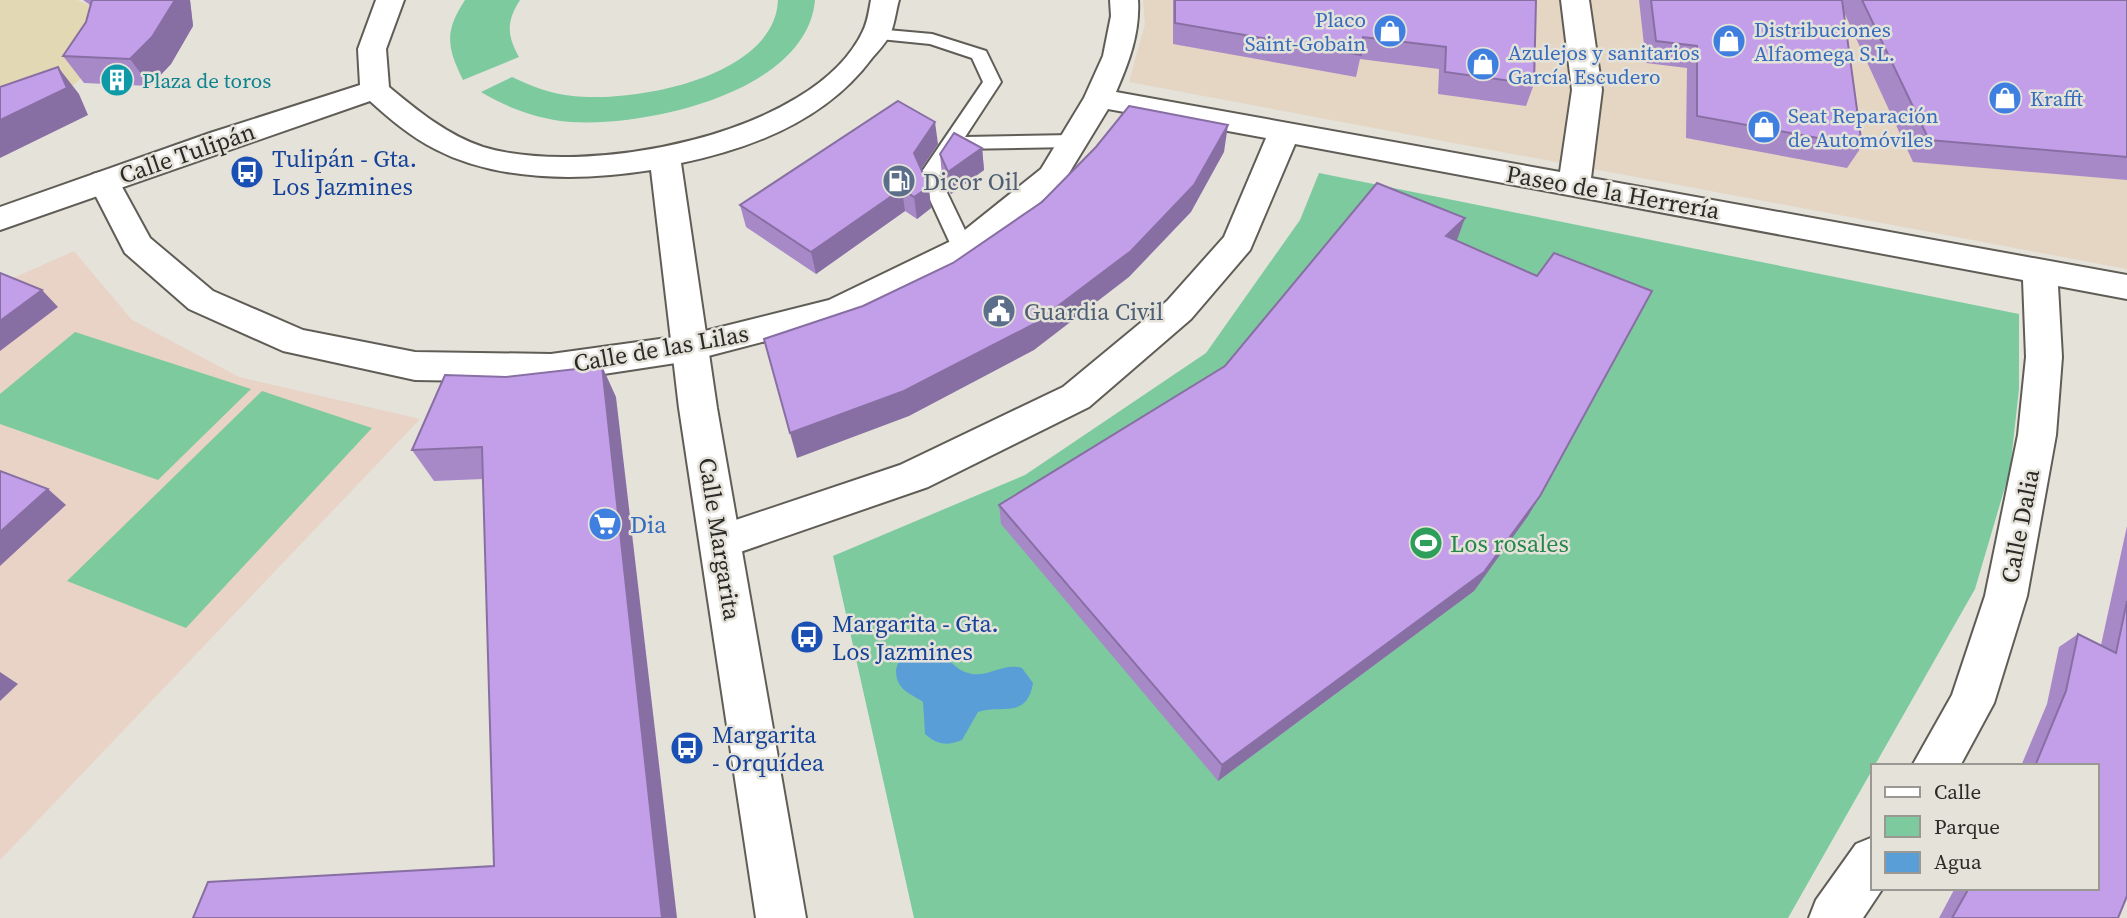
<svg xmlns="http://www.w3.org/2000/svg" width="2127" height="918" font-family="'Source Serif 4',serif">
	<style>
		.industrial { fill: #e5d5c3 }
		.education { fill: #e9d3c7 }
		.green { fill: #7dca9f }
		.sand { fill: #e2d8b3 }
		.water { fill: #599ed7 }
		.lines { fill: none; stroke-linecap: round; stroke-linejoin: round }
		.lane-casing { stroke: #5f5d56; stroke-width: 4 }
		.street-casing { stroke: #5f5d56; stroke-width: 4 }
		.secondary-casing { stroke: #5f5d56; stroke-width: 4 }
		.lane { fill: #fff; fill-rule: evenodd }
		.street { fill: #fff; fill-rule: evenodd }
		.secondary { fill: #fff; fill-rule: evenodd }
		.wall { fill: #a889c8 }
		.shaded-wall { fill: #886fa3 }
		.building { fill: #c39fe9; stroke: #886fa3; stroke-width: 2 }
		.labels { text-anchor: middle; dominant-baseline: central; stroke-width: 5; stroke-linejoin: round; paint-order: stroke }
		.far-shop-label { font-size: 21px; fill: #366cbe; stroke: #e4e2d9; text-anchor: start }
		.far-culture-label { font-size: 21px; fill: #0d838f; stroke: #e4e2d9; text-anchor: start }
		.street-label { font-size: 24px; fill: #2b2a27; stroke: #e4e2d9 }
		.transit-label { font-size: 24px; fill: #164399; stroke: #e4e2d9; text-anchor: start }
		.service-label { font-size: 24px; fill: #4e5e75; stroke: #e4e2d9; text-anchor: start }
		.shop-label { font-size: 24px; fill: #366cbe; stroke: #e4e2d9; text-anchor: start }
		.leisure-label { font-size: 24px; fill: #27864d; stroke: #e4e2d9; text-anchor: start }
	</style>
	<rect width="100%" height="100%" fill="#e4e2d9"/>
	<!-- industrial -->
	<path class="industrial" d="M1143,0h984v269l-998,-187 16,-58z"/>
	<!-- education -->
	<path class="education" d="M74,251l58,69 107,57 181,42 -420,441v-576z"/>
	<!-- green -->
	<path class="green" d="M465,0h55c-14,22 -13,35 -1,57l-56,23c-16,-33 -19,-48 2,-80z
		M778,0h37c-8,93 -170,127 -244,122 -34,-3 -61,-13 -90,-30l31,-15c19,9 39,17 61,19 59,7 202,-18 205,-96z
		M1319,173l700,141v75l-9,81 -35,119 -187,329h-874l-81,-362 192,-81 181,-122 94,-133z
		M75,332l176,57 -93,91 -158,-56v-30z
		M262,391l110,37 -186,200 -119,-47z"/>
	<!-- sand -->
	<path class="sand" d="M0,0h77l14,6 -8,71 -17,14 -66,33z"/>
	<!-- water -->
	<path class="water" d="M920,647c27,1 28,20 48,26 19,6 34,-11 54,-5l11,15c-6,37 -32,21 -55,29l-16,28c-15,6 -25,5 -37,-6l-2,-32c-7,-5 -19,-10 -23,-17 -11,-17 3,-35 20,-38z"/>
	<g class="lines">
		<defs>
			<path id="lane" d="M876,29l56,5 54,17 15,31 -36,55 108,-2 10,6 -10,6 -116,2 -18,27 35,73 -3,5h-16l-36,-78 64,-94 -11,-24 -42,-14 -60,-6 -3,-4 3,-4z"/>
			<path id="street" d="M1110,0h28c2,33 -9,62 -22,92l444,80 12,-82 -11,-90h28l13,90 -11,88 536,97v24l-69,-13 4,71 -6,78 -29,161 -33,107 -34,63h-48l40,-71 33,-99 33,-161 8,-78 -3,-77 -728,-136 -45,106 -59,69 -102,88 -161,80 -208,72 -14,-5 -6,-12 6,-12 194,-65 163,-78 104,-86 57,-64 42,-99 -158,-29 -45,74 -88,74 -124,62 -162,42 -138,21 -136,-2 -132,-29 -94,-42 -64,-56 -37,-72 5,-7 11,-3 11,3 35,64 63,53 90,39 112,22 136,2 138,-19 140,-35 122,-59 90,-72 43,-71 19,-42 8,-40z
				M1873,837v51h10l-20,30h-54l7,-18 40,-56z"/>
			<path id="secondary" d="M376,0h28l-18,49 3,38c29,24 58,48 94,60 101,31 331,-11 380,-116 5,-10 6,-21 8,-31h28c-3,10 -4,22 -8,32 -4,10 -12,18 -19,26 -45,61 -118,90 -191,105l36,245 89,510h-50l-77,-510 -28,-238c-69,11 -153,12 -216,-21 -24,-12 -45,-30 -65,-48l-370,129v-23l210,-74 150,-48 -2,-36z"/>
		</defs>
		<!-- lane casing -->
		<use href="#lane" class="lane-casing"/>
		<!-- street casing -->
		<use href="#street" class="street-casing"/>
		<!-- secondary casing -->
		<use href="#secondary" class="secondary-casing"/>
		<!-- lane -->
		<use href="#lane" class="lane"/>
		<!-- street -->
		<use href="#street" class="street"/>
		<!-- secondary -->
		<use href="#secondary" class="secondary"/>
	</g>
	<!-- wall -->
	<path class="wall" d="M83,0h107l3,26 -22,38 -21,22 -66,-3 -21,-27 23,-34 4,-17z
		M1173,0h363l-2,84 -8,22 -88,-12 1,-25 -79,-10 -4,18 -183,-33z
		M1639,0h488v180l-214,-18 -70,-152 19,136 -15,22 -161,-30 1,-70 -41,-5z
		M938,144l-17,25 10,39 -14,11 -12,-8 -89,63 -70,-47 -6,-22z
		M982,148l2,22 -33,24 -9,-18 -2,-22z
		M1457,240l71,276 -54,75 -256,190 -217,-257 -2,-19z
		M616,397l-122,469 -11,-387 -49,2 -22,-31z
		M2127,526v370l-9,22h-179l16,-30h142v-122h-76l26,-62 12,-57 19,-13 23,11z"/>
	<!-- shaded-wall -->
	<path class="shaded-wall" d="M175,0h15l3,26 -22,38 -21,22 -20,-27z
		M58,67l21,27 9,21 -88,43v-38z
		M935,122l3,22 -21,31 -3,-22z
		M1228,125l-4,27 -33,60 -62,65 -95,73 -125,66 -112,42 -7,-25z
		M982,148l2,22 -33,24 -3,-22z
		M929,187l2,21 -14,11 -3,-22z
		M902,189l3,22 -89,63 -5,-22z
		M1465,218l-8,22 -18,18 7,-22z
		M42,290l16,17 -58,44v-30z
		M602,366l14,31 61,521h-15z
		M48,489l18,16 -66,61v-34z
		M1540,496l-12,20 -54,75 -256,190 4,-16z
		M0,672l18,12 -18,17z"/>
	<!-- building -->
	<path class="building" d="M92,0h83l-23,37 -22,22 -67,-3 23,-34z
		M1175,0h361l-2,84 -89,-12 1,-25 -83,-10 -2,18 -186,-32z
		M1651,0h191l20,146 -165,-30v-70l-41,-5z
		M1862,0h265v157l-198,-17z
		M58,67l9,21 -67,32v-33z
		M898,101l37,21 -21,31 15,34 -15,10 -12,-8 -91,63 -71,-47z
		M1129,106l99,19 -34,60 -63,66 -97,73 -130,67 -114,42 -26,-94 99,-33 90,-43 89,-61 54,-55z
		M954,133l28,15 -34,24 -8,-18z
		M1377,183l88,35 -19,18 91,40 17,-23 98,38 -112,205 -56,76 -262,193 -223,-260 226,-139z
		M0,273l42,17 -42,31z
		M602,366l60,552h-469l15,-36 286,-16 -12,-419 -70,3 33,-75 61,2z
		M0,471l48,18 -48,43z
		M2127,601v295l-9,22h-166l17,-30h128v-122h-62l31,-75 12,-57 38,19z"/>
	<!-- icons -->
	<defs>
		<symbol id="shop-disc" viewBox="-11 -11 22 22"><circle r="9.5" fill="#3f7fe0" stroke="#e4e2d9"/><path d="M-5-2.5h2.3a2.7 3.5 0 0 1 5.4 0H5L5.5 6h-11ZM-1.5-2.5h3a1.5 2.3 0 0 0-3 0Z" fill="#fff"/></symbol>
		<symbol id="building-disc" viewBox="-11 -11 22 22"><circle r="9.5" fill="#0f9aa8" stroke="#e4e2d9"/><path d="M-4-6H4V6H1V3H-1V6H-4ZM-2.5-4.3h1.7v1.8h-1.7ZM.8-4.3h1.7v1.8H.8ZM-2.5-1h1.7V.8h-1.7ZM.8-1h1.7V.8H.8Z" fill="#fff"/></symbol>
		<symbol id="bus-disc" viewBox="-11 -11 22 22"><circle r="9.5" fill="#1a4fb4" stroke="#e4e2d9"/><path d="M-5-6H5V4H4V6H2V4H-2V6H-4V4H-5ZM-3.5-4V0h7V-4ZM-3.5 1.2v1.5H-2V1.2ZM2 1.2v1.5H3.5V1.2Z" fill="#fff"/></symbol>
		<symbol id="fuel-disc" viewBox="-11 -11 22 22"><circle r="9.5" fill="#5c6f8a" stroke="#e4e2d9"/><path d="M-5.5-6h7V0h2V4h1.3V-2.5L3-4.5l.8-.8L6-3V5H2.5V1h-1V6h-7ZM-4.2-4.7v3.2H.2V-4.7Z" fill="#fff"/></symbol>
		<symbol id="civic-disc" viewBox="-11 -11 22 22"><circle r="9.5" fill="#5c6f8a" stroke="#e4e2d9"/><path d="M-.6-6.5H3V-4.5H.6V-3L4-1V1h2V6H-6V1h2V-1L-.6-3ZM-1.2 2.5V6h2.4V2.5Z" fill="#fff"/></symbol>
		<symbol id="supermarket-disc" viewBox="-11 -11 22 22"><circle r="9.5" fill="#3f7fe0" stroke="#e4e2d9"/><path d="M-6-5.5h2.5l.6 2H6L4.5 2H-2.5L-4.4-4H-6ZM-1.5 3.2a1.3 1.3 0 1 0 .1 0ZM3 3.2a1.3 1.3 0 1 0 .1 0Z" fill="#fff"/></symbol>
		<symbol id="stadium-disc" viewBox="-11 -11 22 22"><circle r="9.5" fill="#2e9e5b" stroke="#e4e2d9"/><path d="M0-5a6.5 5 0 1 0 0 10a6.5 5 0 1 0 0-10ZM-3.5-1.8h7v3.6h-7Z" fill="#fff"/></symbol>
	</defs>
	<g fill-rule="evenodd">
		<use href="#shop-disc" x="1371" y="12" width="38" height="38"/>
		<use href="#shop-disc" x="1710" y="22" width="38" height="38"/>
		<use href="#shop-disc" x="1464" y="45" width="38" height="38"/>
		<use href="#building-disc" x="98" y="61" width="38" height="38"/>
		<use href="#shop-disc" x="1986" y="79" width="38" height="38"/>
		<use href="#shop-disc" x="1745" y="108" width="38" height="38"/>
		<use href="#bus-disc" x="228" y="153" width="38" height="38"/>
		<use href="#fuel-disc" x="880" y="162" width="38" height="38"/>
		<use href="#civic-disc" x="980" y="292" width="38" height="38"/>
		<use href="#supermarket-disc" x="586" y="505" width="38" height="38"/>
		<use href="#stadium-disc" x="1407" y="524" width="38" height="38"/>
		<use href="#bus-disc" x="788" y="618" width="38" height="38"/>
		<use href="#bus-disc" x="668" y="729" width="38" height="38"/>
	</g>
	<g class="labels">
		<!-- far-shop labels -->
		<g class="far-shop-label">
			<text x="1366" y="19" text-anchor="end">Placo<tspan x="1366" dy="24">Saint-Gobain</tspan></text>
			<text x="1754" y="29">Distribuciones<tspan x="1754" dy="24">Alfaomega S.L.</tspan></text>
			<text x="1508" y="52">Azulejos y sanitarios<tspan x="1508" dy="24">García Escudero</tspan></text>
			<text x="2030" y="98">Krafft</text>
			<text x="1788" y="115">Seat Reparación<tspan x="1788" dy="24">de Automóviles</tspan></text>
		</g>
		<!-- far-culture labels -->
		<g class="far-culture-label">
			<text x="142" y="80">Plaza de toros</text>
		</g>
		<!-- street labels -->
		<g class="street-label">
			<text transform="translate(187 153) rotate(-19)">Calle Tulipán</text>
			<text transform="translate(1613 192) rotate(10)">Paseo de la Herrería</text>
			<text transform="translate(661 348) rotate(-10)">Calle de las Lilas</text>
			<text transform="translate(2020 526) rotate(-79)">Calle Dalia</text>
			<text transform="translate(720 539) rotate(81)">Calle Margarita</text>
		</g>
		<!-- transit labels -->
		<g class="transit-label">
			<text x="272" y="158">Tulipán - Gta.<tspan x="272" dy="28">Los Jazmines</tspan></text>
			<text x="832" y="623">Margarita - Gta.<tspan x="832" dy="28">Los Jazmines</tspan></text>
			<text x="712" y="734">Margarita<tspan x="712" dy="28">- Orquídea</tspan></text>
		</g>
		<!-- service labels -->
		<g class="service-label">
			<text x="923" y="181">Dicor Oil</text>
			<text x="1024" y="311">Guardia Civil</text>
		</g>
		<!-- shop labels -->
		<g class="shop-label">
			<text x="630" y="524">Dia</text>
		</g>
		<!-- leisure labels -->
		<g class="leisure-label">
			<text x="1450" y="543">Los rosales</text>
		</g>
	</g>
	<!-- legend -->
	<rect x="1871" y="764" width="228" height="126" fill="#e4e2d9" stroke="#9a9892" stroke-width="2"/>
	<rect x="1885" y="787" width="35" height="10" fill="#ffffff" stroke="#9a9892" stroke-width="2"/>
	<text x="1934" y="799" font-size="21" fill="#2b2a27">Calle</text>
	<rect x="1885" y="816" width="35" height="21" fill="#7dca9f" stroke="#9a9892" stroke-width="2"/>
	<text x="1934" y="834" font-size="21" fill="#2b2a27">Parque</text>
	<rect x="1885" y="852" width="35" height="21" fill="#599ed7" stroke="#9a9892" stroke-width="2"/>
	<text x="1934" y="869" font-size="21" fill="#2b2a27">Agua</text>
</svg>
